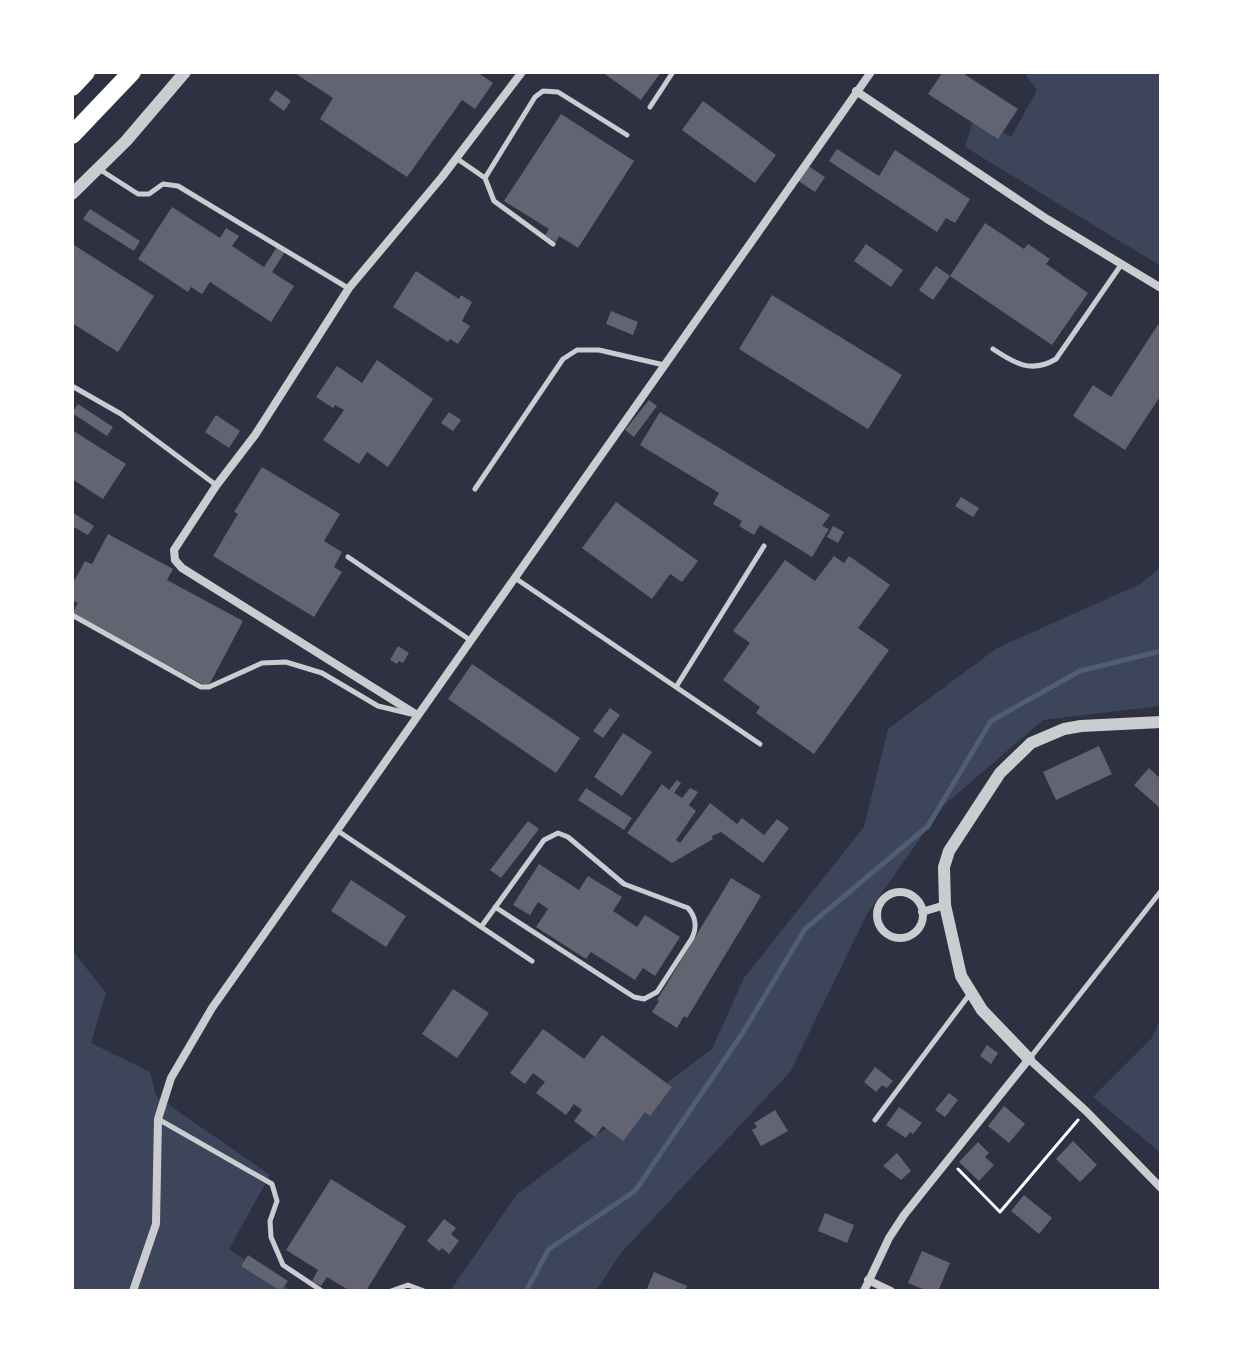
<svg xmlns="http://www.w3.org/2000/svg" width="1233" height="1363" font-family="Lora,serif">
	<style>
		.green { fill: #3c4559 }
		.lines { fill: none; stroke-linecap: round; stroke-linejoin: round }
		.stream { stroke: #4f5d75; stroke-width: 5 }
		.building { fill: #626471 }
		.path { stroke: #fff; stroke-width: 3 }
		.service { stroke: #caccd0; stroke-width: 5 }
		.minor { stroke: #caccd0; stroke-width: 8 }
		.tertiary { stroke: #caccd0; stroke-width: 12 }
		.motorway { stroke: #fff; stroke-width: 18 }
	</style>
	<rect width="100%" height="100%" fill="#2d3142"/>
	<!-- green -->
	<path class="green" d="M1029,72h132v194l-196,-119 10,-32 36,22 26,-47 -11,-14z
		M1161,567v139l-118,14 -100,86 -76,108 -77,158 -170,182 -24,37h-146l67,-97 195,-145 32,-71 120,-151 24,-98 109,-81 143,-64z
		M72,950l34,43 -15,50 59,29 6,24 114,79 -41,74 63,42h-220z
		M1161,1016v137l-68,-56 60,-60z"/>
	<g class="lines">
		<!-- stream -->
		<path class="stream" d="M526,1291l23,-42 86,-58 107,-157 63,-105 123,-103 63,-105 89,-50 81,-20"/>
	</g>
	<!-- building -->
	<path class="building" d="M293,72h184l16,11 -18,26 -13,-9 -55,77 -87,-58 13,-21z
		M602,72h59l-20,28z
		M943,72h18l57,37 -20,30 -70,-45z
		M276,90l15,11 -7,10 -15,-11z
		M703,101l73,54 -21,28 -73,-53z
		M561,114l73,47 -56,87 -19,-12 -3,6 -11,-7 4,-6 -45,-28z
		M837,149l42,27 16,-26 75,49 -15,24 -9,-5 -9,14 -108,-71z
		M807,165l18,12 -10,15 -18,-12z
		M172,207l48,31 6,-10 13,8 -7,10 32,21 13,-20 8,5 -13,20 22,14 -23,36 -61,-40 -8,12 -11,-7 -3,5 -50,-33z
		M90,209l50,32 -6,10 -51,-32z
		M985,223l39,26 4,-5 22,15 -4,5 42,29 -36,52 -102,-69z
		M866,244l37,26 -12,17 -37,-26z
		M74,245l80,51 -36,56 -46,-29z
		M936,266l14,10 -17,24 -14,-10z
		M416,271l43,28 2,-4 11,7 -10,19 8,5 -12,18 -8,-5 -2,3 -55,-35z
		M772,295l130,80 -34,54 -129,-80z
		M611,311l27,11 -5,13 -27,-11z
		M1161,320v75l-36,55 -52,-34 20,-31 18,12z
		M377,360l56,39 -45,68 -21,-15 -8,12 -36,-24 21,-30 -9,-5 -2,3 -17,-11 21,-31 25,17z
		M649,400l8,6 -23,31 -9,-7z
		M78,404l35,23 -6,9 -35,-23z
		M449,412l12,8 -8,11 -12,-8z
		M660,412l170,103 -8,11 7,3 -17,28 -52,-32 -6,10 -15,-9 3,-5 -29,-17 6,-11 -79,-48z
		M216,415l24,16 -11,17 -24,-16z
		M72,430l54,34 -23,35 -31,-20z
		M262,467l78,47 -16,27 18,11 -8,15 8,5 -28,45 -101,-61 25,-42 -4,-2z
		M961,497l18,11 -6,9 -18,-11z
		M616,502l82,59 -16,21 -12,-8 -18,25 -70,-51z
		M72,512l22,14 -6,9 -16,-9z
		M833,526l11,6 -6,11 -11,-6z
		M108,534l65,35 -6,11 76,41 -35,66 -136,-73 6,-11 -6,-3v-15l13,-24 7,3z
		M834,556l10,7 5,-7 41,29 -32,43 31,22 -75,104 -58,-41 4,-6 -37,-27 27,-37 -17,-12 52,-71 30,21z
		M398,646l11,7 -6,10 -4,-2 -2,3 -7,-4z
		M472,664l108,74 -24,35 -108,-74z
		M610,708l10,7 -17,23 -10,-7z
		M623,733l29,19 -30,44 -28,-19z
		M1099,746l13,28 -56,26 -13,-28z
		M1149,768l12,11v30l-27,-24z
		M677,780l4,3 -7,10 8,5 8,-10 8,4 -9,13 7,6 -20,29 4,3 30,-40 27,21 5,-6 22,17 13,-16 12,9 -26,35 -42,-31 -9,4 1,3 -41,24 -45,-30 35,-49 7,6z
		M586,788l46,30 -8,12 -46,-30z
		M528,821l11,8 -38,49 -11,-8z
		M539,864l40,26 9,-14 34,21 -9,14 24,16 8,-12 35,22 -25,39 -12,-8 -8,12 -44,-28 -5,7 -50,-32 12,-18 -10,-7 -8,13 -17,-10z
		M731,878l30,18 -74,122 -3,-2 -7,12 -25,-16 7,-11 -2,-1z
		M351,880l55,36 -20,31 -55,-36z
		M453,989l36,24 -32,45 -35,-24z
		M543,1029l41,30 18,-24 70,52 -22,29 -5,-4 -22,29 -20,-15 -8,11 -21,-16 8,-11 -8,-6 -8,11 -30,-22 9,-11 -12,-9 -8,11 -15,-11z
		M987,1045l11,8 -7,11 -11,-8z
		M875,1067l18,14 -6,7 -5,-3 -6,7 -12,-10z
		M949,1093l9,7 -13,17 -10,-7z
		M1004,1106l21,18 -16,19 -21,-17z
		M899,1107l23,16 -9,11 -3,-2 -4,6 -20,-13z
		M775,1110l13,21 -27,15 -9,-16 5,-3 -3,-4z
		M1073,1141l24,24 -17,17 -24,-23z
		M978,1142l11,11 -4,4 9,8 -15,16 -20,-19z
		M897,1153l14,18 -10,9 -18,-14z
		M331,1179l75,47 -40,65h-16l-23,-14 -6,9 -9,-5 6,-11 -32,-20z
		M1024,1195l28,23 -13,16 -28,-23z
		M825,1213l29,12 -7,18 -29,-12z
		M444,1219l12,9 -5,6 8,7 -10,13 -7,-6 -3,3 -12,-10z
		M922,1251l28,12 -12,28h-10l-20,-8z
		M248,1255l40,26 -7,10 -40,-25z
		M654,1272l33,14 -2,5h-39z"/>
	<g class="lines">
		<!-- path -->
		<path class="path" d="M958,1169l42,43 78,-92"/>
		<!-- service -->
		<path class="service" d="M650,107l23,-35
			M456,158l29,20 9,23 59,43
			M99,169l39,25h11l14,-10 15,2 170,102
			M485,178l50,-81 8,-6 15,1 69,43
			M993,349c21,14 38,25 63,10l65,-94
			M72,386l49,28 95,71
			M475,489l88,-130 14,-9h22l65,15
			M348,557l122,83
			M515,578l245,166
			M72,615l129,72h8l53,-24 24,-1 36,11 56,33 33,8
			M676,687l88,-141
			M338,831l194,130
			M481,927l63,-87 14,-7 10,4 56,47 64,24c8,9 9,20 4,30l-35,54 -13,7 -10,-2 -139,-90
			M1030,1058l131,-167
			M158,1119l114,65 5,17 -7,20 1,16 12,28 39,26
			M875,1120l94,-125
			M391,1291l17,-6 16,6"/>
		<!-- minor -->
		<path class="minor" d="M856,91l191,128 114,69
			M417,715l-235,-147 -7,-8 -1,-10 42,-64 39,-51 94,-147 93,-111 80,-105
			M877 915a23 23 0 1 1 46 0a23 23 0 1 1-46 0Z
			M922,912l23,-7
			M868,1280l23,11
			M133,1291l23,-67 2,-105 6,-19 7,-22 41,-70 659,-936
			M864,1291l25,-53 15,-23 125,-156 57,52 75,77"/>
		<!-- tertiary -->
		<path class="tertiary" d="M72,194l54,-53 59,-69
			M1029,1059l-47,-49 -21,-34 -16,-71 -1,-38 5,-16 51,-78 31,-30 33,-14 17,-3 80,-4"/>
		<!-- motorway -->
		<path class="motorway" d="M72,87l14,-15
			M72,135l60,-63"/>
	</g>
	<!-- border -->
	<rect width="1233" height="1363" fill="none" stroke="#ffffff" stroke-width="148"/>
</svg>
